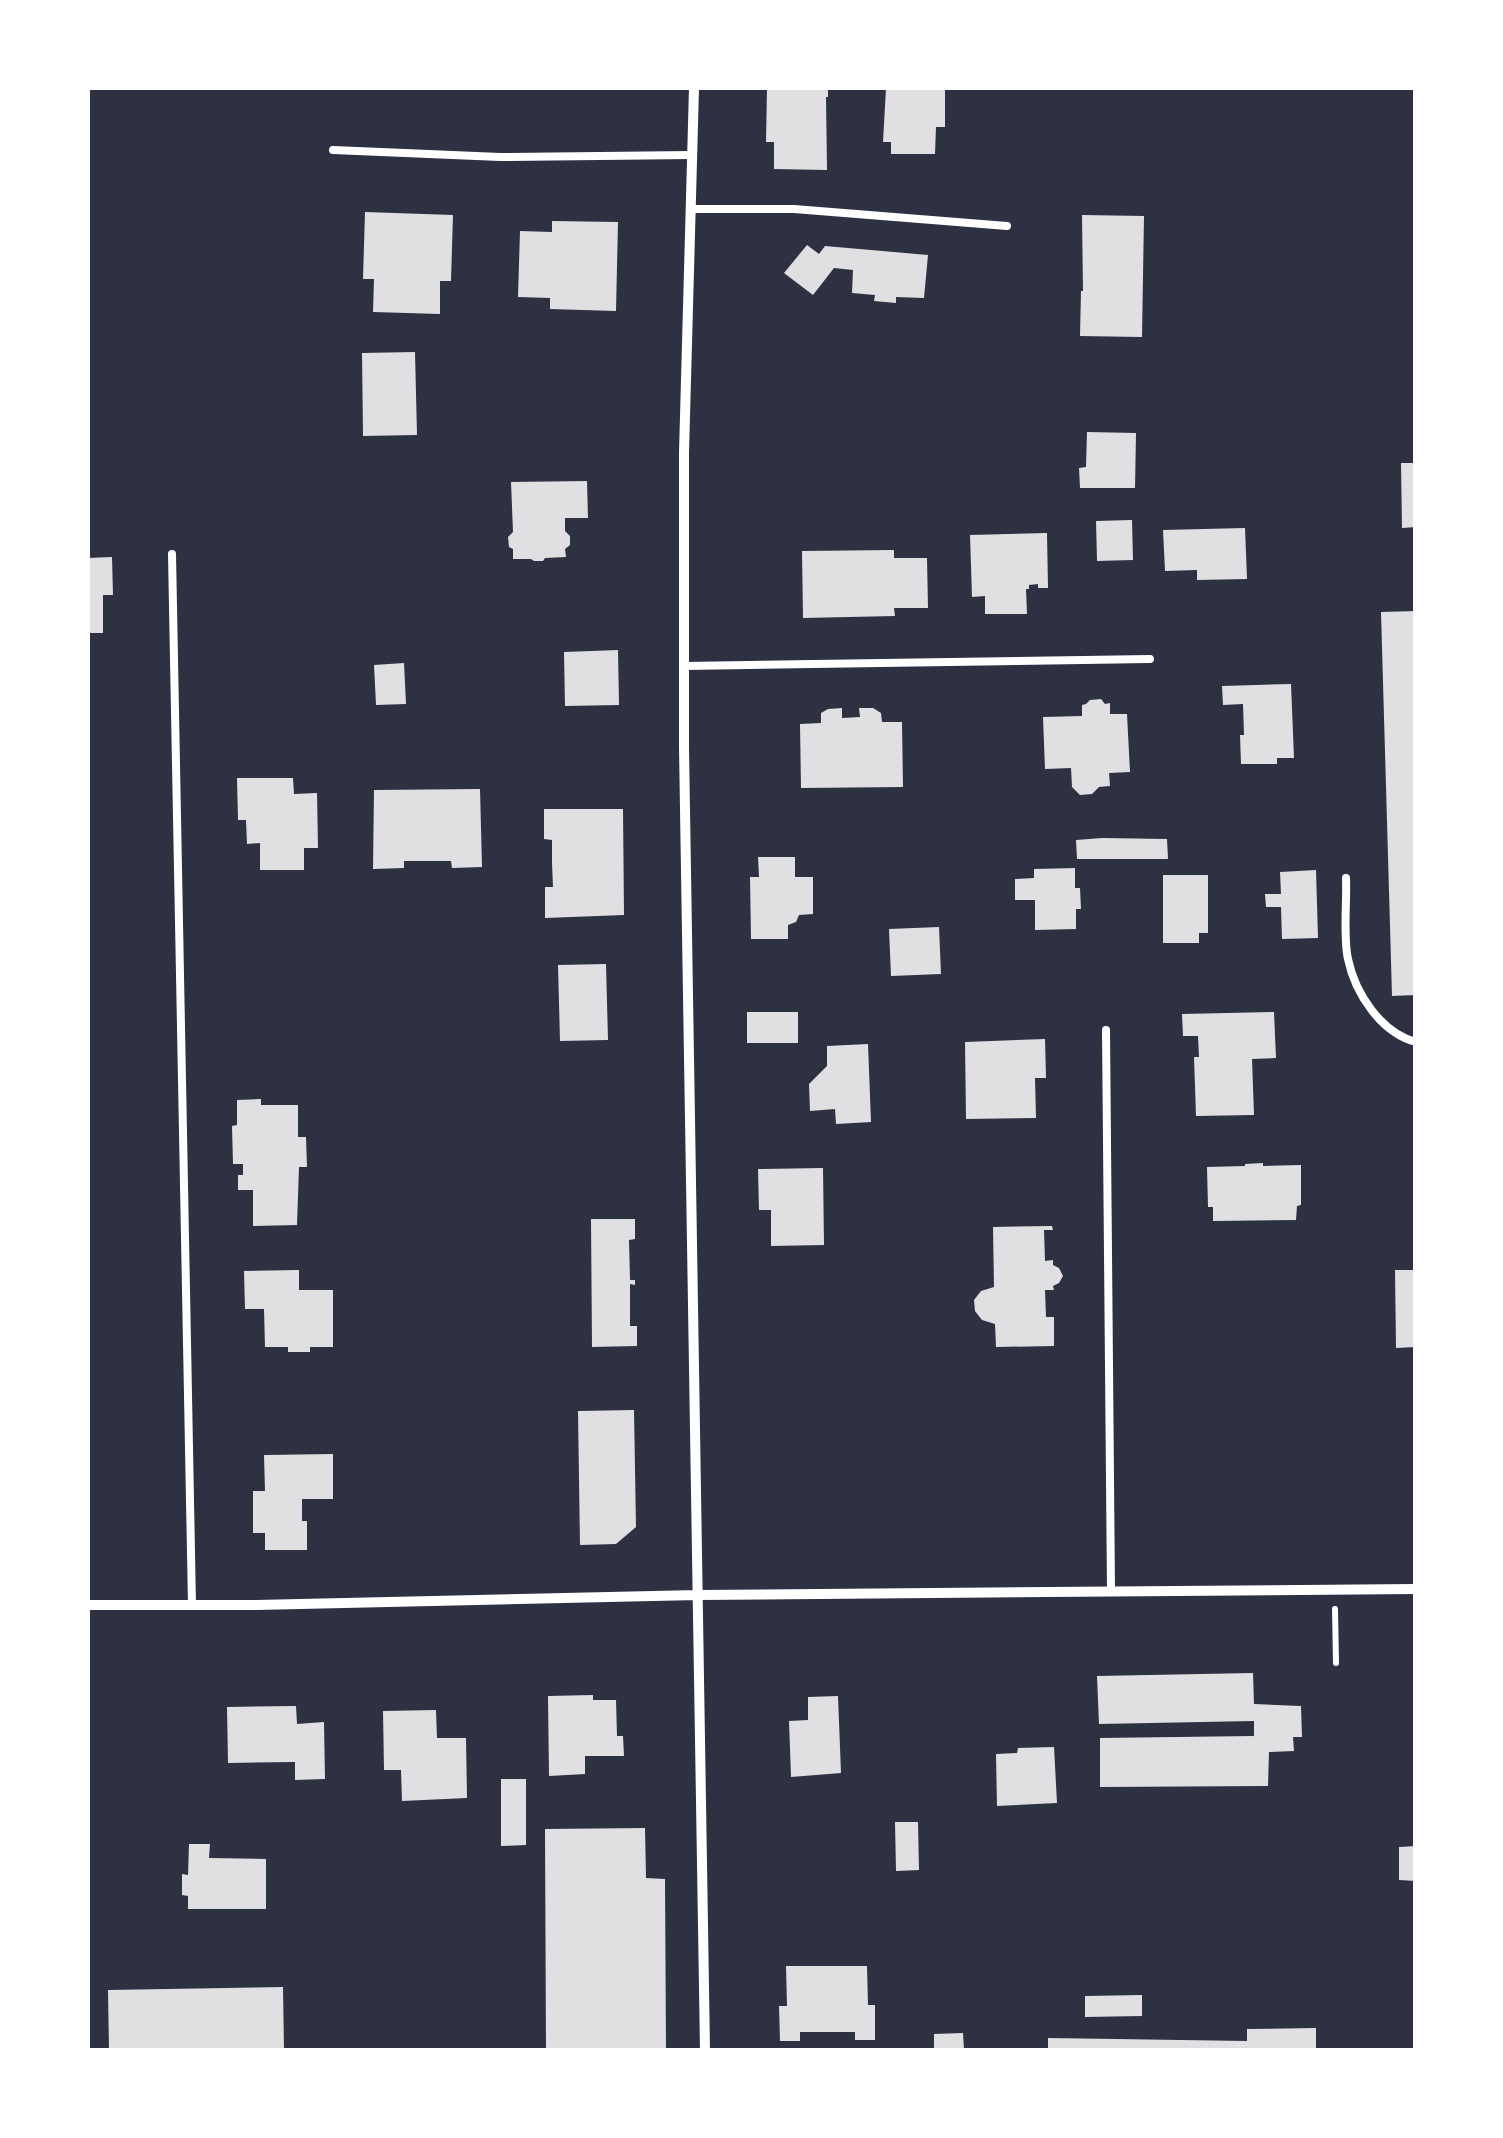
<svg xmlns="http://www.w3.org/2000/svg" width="1503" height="2138" font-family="'PT Sans',sans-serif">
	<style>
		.building { fill: #e0e0e3 }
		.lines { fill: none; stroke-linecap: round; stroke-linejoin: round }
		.path { stroke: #fff; stroke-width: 6 }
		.service { stroke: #fff; stroke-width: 8 }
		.minor { stroke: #fff; stroke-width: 10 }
	</style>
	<rect width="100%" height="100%" fill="#2d3142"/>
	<!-- building -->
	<path class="building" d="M767,88h61v9h-2l1,73 -53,-1v-27h-8z
		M886,88h59v39h-9l-1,27h-44v-12h-8z
		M365,212l88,3 -2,66h-11v33l-67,-2 1,-33h-11z
		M1082,215l62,1 -2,121 -62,-1 1,-45h2z
		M552,221l66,1 -2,89 -66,-2v-11l-32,-1 2,-66 32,1z
		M807,245l12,9 6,-8 103,9 -4,43 -28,-1v6l-22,-2 1,-6 -23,-2 1,-23 -19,-2 -21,27 -29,-22z
		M415,352l2,83 -54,1 -1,-83z
		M1087,432l49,1 -1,55h-55l-1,-20 7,-1z
		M1401,463h15v64l-14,1z
		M587,481l1,37h-23v13l5,5v9l-5,4 1,8 -21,1 -2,3h-9l-3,-2h-18v-10l-4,-2 -1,-10 5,-5 -2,-50z
		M1132,520l1,40 -36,1 -1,-40z
		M1245,528l2,51 -50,1v-10l-32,1 -2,-41z
		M1047,533l1,55h-10v-4l-9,1v4h-3l1,25h-42v-18l-13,1 -2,-62z
		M894,550v8h33l1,50h-34l1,8 -92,2 -1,-67z
		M112,557l1,38h-10v38h-15v-75z
		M1416,611v384l-24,1 -11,-384z
		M618,650l1,55 -54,1 -1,-54z
		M404,663l2,41 -30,1 -2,-40z
		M1291,684l3,74h-17v6h-36l-1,-29h4l-1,-31 -20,1 -1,-19z
		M1101,699l4,5 5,-1v11h17l3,58 -21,1 1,13 -11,1 -7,7 -12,1 -8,-8 -1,-19 -26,1 -2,-52 39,-1v-11l4,-1 4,-4z
		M842,708v10l18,-1 -1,-9h14l8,5 1,9h20l1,65 -102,1 -1,-64 21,-1v-10l7,-4z
		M237,778h56l1,16 23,-1 1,55h-14v22h-44v-27l-13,1 -1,-24h-8z
		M480,789l2,78 -30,1 -1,-7h-47v7l-31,1 1,-79z
		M544,809h79l1,106 -79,3v-31h8l-1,-24v-23l-8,-1z
		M1102,838l65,1 1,20h-91l-1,-19z
		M758,857h37v20h18v37l-14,1 -3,7 -8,3v14h-37l-1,-62h9z
		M1075,868v20h5l1,21h-5v20l-41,1v-30h-20v-21l19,-1v-9z
		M1316,870l2,68 -36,1 -1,-32h-15l-1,-13h16l-1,-22z
		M1163,875h45v58h-9v10h-36z
		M939,927l2,47 -50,2 -2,-47z
		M606,964l2,76 -48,1 -2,-76z
		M747,1012h51v31h-51z
		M1274,1012l2,46 -24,1 2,56 -58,1 -2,-59h5l-1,-21h-15l-1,-22z
		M1045,1039l1,39h-11l1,40 -70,1 -1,-77z
		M868,1044l3,78 -35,2 -1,-15 -25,2 -1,-27 18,-18v-20z
		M261,1099v6h37v32h8l1,30h-8l-2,58 -44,1v-36h-15v-15h5v-11h-10l-1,-38 5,-1v-25z
		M1263,1163v3l38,-1v40l-4,1 -1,14 -83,1v-14h-5l-1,-40 38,-1v-2z
		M823,1168l1,77 -53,1v-36h-12l-1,-41z
		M591,1219h44v20l-6,1 1,40h5v5l-5,-1v42h7v20l-45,1z
		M1052,1226l1,4h-9l1,31 8,-1v5l6,3 4,8 -4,7 -6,3 1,4h-9l1,27h8v29l-58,1 -1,-23 -13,-4 -7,-9 -1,-11 7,-9 13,-4 -1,-60z
		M299,1270v20h34v57h-23v5h-22v-5h-23l-1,-38h-19l-1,-38z
		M1395,1270h21v77l-20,1z
		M634,1410l2,117 -20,17 -36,1 -2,-134z
		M333,1454v45h-31v22h5v29h-42v-17h-12v-42h12l-1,-36z
		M1253,1673l1,31 47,2 1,31h-9l1,14 -25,1 -1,34 -168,1v-49l154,-2v-15l-155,3 -2,-48z
		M593,1695v5h23l1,36h6l1,20h-39v18l-36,2 -1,-80z
		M838,1696l3,77 -50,4 -2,-56 19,-1v-23z
		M296,1706l1,18 27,-2 1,57 -30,1v-18l-67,1 -1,-56z
		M436,1710l1,28h29l1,60 -65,3 -1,-31h-17l-1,-59z
		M1054,1747l3,56 -60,3 -1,-52 21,-1 1,-5z
		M501,1779h25v66l-25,1z
		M895,1822h23l1,48 -23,1z
		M645,1828l1,50 19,1 1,171h-120l-1,-221z
		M189,1844h21l-1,14 57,1v50h-78v-13l-6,-1v-21l6,1z
		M1416,1846v35l-17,-1v-33z
		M786,1966h81l1,39h7v35h-20v-8h-55v9h-20l-1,-35h8z
		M283,1987l1,63h-175l-1,-60z
		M1142,1995v21l-57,1v-21z
		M1316,2028v22h-268v-12l199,3v-12z
		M963,2033l1,17h-30v-16z"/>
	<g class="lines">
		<!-- path -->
		<path class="path" d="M1335,1609l1,54"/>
		<!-- service -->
		<path class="service" d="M333,150l167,7 191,-2
			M691,209h103l213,17
			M172,554l20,1051
			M684,666l466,-7
			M1346,878c1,23 -3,60 2,81 7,34 33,74 68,83
			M1106,1030l5,561"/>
		<!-- minor -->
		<path class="minor" d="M694,88l-10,365v294l21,1303
			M88,1605h168l442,-10 718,-6"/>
	</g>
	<!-- border -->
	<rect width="1503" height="2138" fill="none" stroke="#ffffff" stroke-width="180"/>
</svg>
